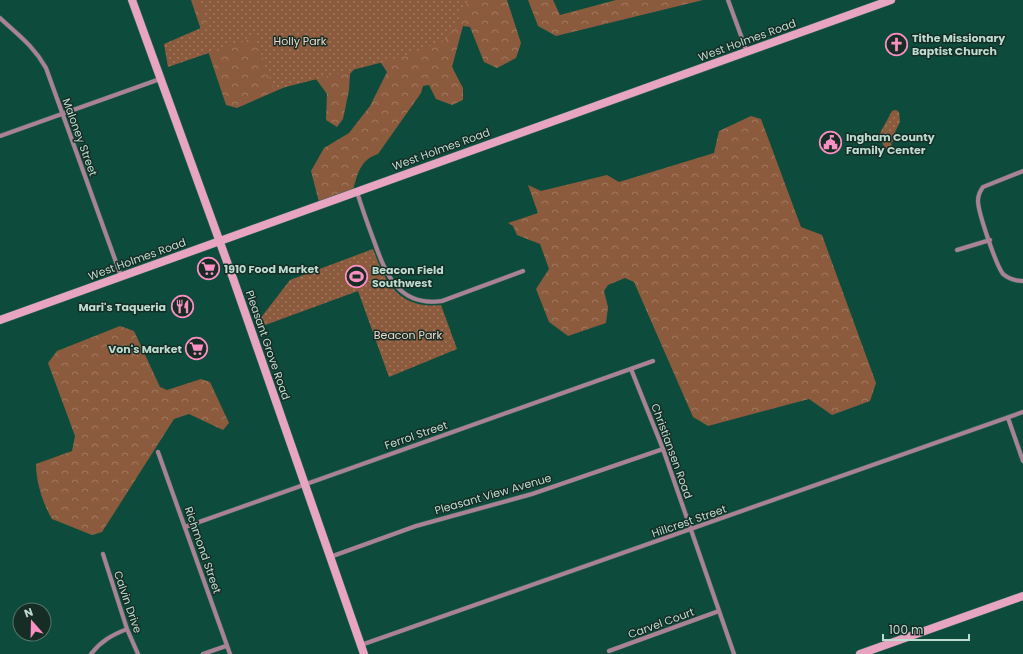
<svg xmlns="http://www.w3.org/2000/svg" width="1023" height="654" font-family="Poppins,sans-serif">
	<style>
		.forest { fill: url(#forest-crowns) }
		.park { fill: url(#park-dots) }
		.garden { fill: #8c5b3d }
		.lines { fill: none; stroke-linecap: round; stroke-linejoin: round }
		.street-casing { stroke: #30695a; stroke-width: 5 }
		.secondary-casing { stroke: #30695a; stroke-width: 9 }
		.street { stroke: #ab8294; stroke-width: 4 }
		.secondary { stroke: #e7a5c2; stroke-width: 8 }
		.labels { text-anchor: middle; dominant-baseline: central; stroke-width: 3; stroke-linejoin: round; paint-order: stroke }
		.poi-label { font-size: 11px; font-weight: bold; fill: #bedbd0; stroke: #152d25; text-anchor: start }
		.street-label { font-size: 11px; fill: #bedbd0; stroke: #152d25 }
		.park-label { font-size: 11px; fill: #efd8cb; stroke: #152d25 }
	</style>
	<defs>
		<pattern id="forest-crowns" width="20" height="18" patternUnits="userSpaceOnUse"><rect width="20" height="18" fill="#8c5b3d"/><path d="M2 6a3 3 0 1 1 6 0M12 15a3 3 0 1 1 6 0" fill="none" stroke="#9f7a61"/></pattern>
		<pattern id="park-dots" width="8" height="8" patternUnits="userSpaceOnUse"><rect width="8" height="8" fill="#8c5b3d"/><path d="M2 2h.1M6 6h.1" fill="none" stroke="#9f7a61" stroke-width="1.8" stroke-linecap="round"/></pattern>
	</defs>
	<rect width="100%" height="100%" fill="#0d4c3c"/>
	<!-- forest -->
	<path class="forest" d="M191,0h316l14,43 -5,15 -19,10 -13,-6 -14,-35 -7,-1 -11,41 11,21v12l-11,5 -16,-6 -7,-14 -6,1 -2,7 -43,61c-18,6 -20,19 -25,36l-34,12 -8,-31 13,-23 25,-15 21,-27 17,-34 -6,-9h-21l-10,11 -1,16 -6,29 -6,8 -11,-7 1,-26 -11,-15 -24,5 -55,24 -11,-3z
		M528,0h25l7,15 56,-15h87l-147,36 -18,-10z
		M751,116l10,3 40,108 21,8 54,148 -6,18 -38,14 -23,-16 -101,27 -15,-9 -59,-135 -9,-4 -17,7 -4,6 4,16 -2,16 -38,13 -19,-14 -13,-33 13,-20 -9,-25 -23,-9 -4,-9 -5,-3 30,-10 -10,-28 13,6 66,-16 12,7 95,-29 5,-22z
		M120,326l14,5 26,56 7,3 34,-11 9,3 19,41 -6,7 -34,-16 -15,5 -72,113 -10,3 -40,-16c-9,-15 -16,-37 -16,-55l36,-13 3,-15 -27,-73 9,-12z"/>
	<!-- park -->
	<path class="park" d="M199,0h270l-22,39 -44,18 -129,33 -19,-53 -87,30 -4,-23 44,-19z
		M896,110l3,2 1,10 -5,10 2,6 -6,5 1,3 -7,3 -6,-14 13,-24z
		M373,249c13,35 26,60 68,56l16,44 -68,28 -31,-86 -101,37 -1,-4 34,-44z"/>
	<!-- garden -->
	<path class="garden" d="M368,263l6,15 -30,11 -5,-15z"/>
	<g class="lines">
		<defs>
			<path id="street" d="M728,0l19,52
				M0,18c18,17 33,27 46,50l75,208
				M0,136l160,-57
				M1023,171l-40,16c-3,4 -5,8 -5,14 0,11 18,64 25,73 6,5 13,7 20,7
				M357,192c5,16 11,33 17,49 12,34 25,66 68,60l81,-30
				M957,250l33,-10
				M631,369l32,80 71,205
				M1008,418l15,43
				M158,452l72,202
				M185,527l468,-166
				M103,554l24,75 11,25
				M330,557l86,-31 116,-32 131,-45
				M361,645l662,-233
				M609,651l110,-40
				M91,654c10,-13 21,-19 36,-25
				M203,654l23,-8"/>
			<path id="secondary" d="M132,0l102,281 130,373
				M0,320l891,-320
				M860,654l163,-58"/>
		</defs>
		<!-- street casing -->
		<use href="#street" class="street-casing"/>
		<!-- secondary casing -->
		<use href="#secondary" class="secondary-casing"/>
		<!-- street -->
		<use href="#street" class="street"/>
		<!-- secondary -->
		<use href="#secondary" class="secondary"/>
	</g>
	<!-- icons -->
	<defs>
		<symbol id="church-ring" viewBox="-11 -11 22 22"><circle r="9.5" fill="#152d25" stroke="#fc8fc2" stroke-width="1.5"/><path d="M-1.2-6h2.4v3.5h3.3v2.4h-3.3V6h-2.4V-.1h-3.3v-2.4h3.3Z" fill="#fc8fc2"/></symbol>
		<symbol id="civic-ring" viewBox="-11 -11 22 22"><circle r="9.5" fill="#152d25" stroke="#fc8fc2" stroke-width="1.5"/><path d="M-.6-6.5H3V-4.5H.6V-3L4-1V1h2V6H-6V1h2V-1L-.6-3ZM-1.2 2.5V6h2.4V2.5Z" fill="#fc8fc2"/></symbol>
		<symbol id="supermarket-ring" viewBox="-11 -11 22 22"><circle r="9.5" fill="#152d25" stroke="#fc8fc2" stroke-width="1.5"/><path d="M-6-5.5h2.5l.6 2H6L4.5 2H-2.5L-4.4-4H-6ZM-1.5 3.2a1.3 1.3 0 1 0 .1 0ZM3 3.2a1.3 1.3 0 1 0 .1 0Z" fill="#fc8fc2"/></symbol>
		<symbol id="stadium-ring" viewBox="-11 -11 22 22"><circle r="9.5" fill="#152d25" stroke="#fc8fc2" stroke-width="1.5"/><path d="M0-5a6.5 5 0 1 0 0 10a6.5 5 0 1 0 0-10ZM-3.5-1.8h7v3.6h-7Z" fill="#fc8fc2"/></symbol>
		<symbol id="restaurant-ring" viewBox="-11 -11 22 22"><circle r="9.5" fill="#152d25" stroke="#fc8fc2" stroke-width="1.5"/><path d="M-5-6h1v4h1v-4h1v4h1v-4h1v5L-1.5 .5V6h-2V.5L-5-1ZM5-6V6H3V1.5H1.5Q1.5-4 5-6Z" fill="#fc8fc2"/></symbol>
	</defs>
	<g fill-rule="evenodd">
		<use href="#church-ring" x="884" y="32" width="25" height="25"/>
		<use href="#civic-ring" x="818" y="130" width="25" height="25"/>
		<use href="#supermarket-ring" x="196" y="256" width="25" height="25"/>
		<use href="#stadium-ring" x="344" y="264" width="25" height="25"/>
		<use href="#restaurant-ring" x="170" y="294" width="25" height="25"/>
		<use href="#supermarket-ring" x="184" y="336" width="25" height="25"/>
	</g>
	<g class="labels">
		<!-- poi labels -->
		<g class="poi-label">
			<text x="912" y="38">Tithe Missionary<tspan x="912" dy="13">Baptist Church</tspan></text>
			<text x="846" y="137">Ingham County<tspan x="846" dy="13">Family Center</tspan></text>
			<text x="224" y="269">1910 Food Market</text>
			<text x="372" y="270">Beacon Field<tspan x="372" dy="13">Southwest</tspan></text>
			<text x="166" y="307" text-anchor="end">Mari's Taqueria</text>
			<text x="182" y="349" text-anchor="end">Von's Market</text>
		</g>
		<!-- street labels -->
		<g class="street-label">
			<text transform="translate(747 40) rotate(-20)">West Holmes Road</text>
			<text transform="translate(80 137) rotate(70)">Maloney Street</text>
			<text transform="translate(441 149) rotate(-20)">West Holmes Road</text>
			<text transform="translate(137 259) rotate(-20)">West Holmes Road</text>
			<text transform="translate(268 345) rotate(71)">Pleasant Grove Road</text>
			<text transform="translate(416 435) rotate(-19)">Ferrol Street</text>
			<text transform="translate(672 451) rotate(70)">Christiansen Road</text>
			<text transform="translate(493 494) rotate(-16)">Pleasant View Avenue</text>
			<text transform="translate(689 521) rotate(-19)">Hillcrest Street</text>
			<text transform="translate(203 550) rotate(71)">Richmond Street</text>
			<text transform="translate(128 602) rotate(71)">Calvin Drive</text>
			<text transform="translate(661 623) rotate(-20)">Carvel Court</text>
		</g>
		<!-- park labels -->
		<g class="park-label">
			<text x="300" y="41">Holly Park</text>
			<text x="408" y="335">Beacon Park</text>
		</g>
	</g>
	<!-- north arrow -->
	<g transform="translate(32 622) rotate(340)"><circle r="19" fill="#152d25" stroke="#597369"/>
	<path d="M0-3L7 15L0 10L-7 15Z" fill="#fc8fc2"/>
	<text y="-6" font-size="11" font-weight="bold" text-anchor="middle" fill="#bedbd0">N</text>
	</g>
	<!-- scale -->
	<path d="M883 634v6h86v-6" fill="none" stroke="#bedbd0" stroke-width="2"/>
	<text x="889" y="634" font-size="12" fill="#bedbd0" stroke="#152d25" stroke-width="3" paint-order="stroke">100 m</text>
</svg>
